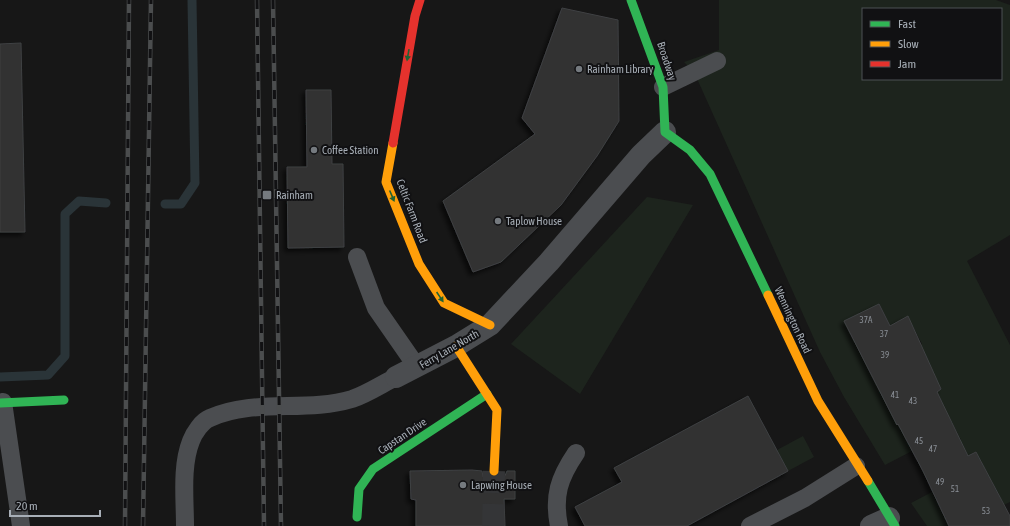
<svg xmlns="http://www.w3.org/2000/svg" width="1010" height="526" font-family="'Asap Condensed',sans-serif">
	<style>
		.green { fill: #1d241d; fill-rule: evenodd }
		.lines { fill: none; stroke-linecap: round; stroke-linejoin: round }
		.stream { stroke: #2a3438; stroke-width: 9 }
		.building { fill: #303031; stroke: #3f4143; filter: url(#shadow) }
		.secondary-tunnel { stroke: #343537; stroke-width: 22; stroke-dasharray: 22 11; stroke-linecap: butt }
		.lane { stroke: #4b4d50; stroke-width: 18 }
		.street { stroke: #4b4d50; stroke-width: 22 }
		.fast { stroke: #30b455; stroke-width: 9 }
		.slow { stroke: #ff9f0a; stroke-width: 9 }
		.jam { stroke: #e5322d; stroke-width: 9 }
		.rail-casing { stroke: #4b4d4e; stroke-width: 4.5 }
		.rail { stroke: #111113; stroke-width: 3; stroke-dasharray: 9; stroke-linecap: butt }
		.oneway { fill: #206234 }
		.poi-dot { fill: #757a7f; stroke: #111113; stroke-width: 1.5 }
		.labels { text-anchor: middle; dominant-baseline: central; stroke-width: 4; stroke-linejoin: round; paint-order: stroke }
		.number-label { font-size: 9px; fill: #8a8f96 }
		.street-label { font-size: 11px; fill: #a8afb7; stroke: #111113 }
		.poi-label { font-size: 11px; fill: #a8afb7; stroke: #111113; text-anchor: start }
	</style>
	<defs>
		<filter id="shadow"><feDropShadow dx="-3.5" dy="3.5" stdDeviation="2" flood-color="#0009"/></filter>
	</defs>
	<rect width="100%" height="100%" fill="#171717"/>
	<!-- green -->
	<path class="green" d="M719,0h277l14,5v230l-43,26 43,84v157l-50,24h-33l-16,-23 21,-11 10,20 33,-17 14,-18 -13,-25 -19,10 -8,-16 12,-6 -12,-23 -47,15 10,19 -27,14 -41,-68 -24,-45 -126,-280 -10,-10 35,-12zM863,9h138v70h-138zM879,304l11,22 18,-9 14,27 -18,9 -59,-32zM931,368l10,21 -14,7 5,10 -35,19z
		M647,197l46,8 -113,189 -69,-50z
		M803,436l11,21 -26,14 -11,-21z"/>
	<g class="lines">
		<!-- stream -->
		<path class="stream" d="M165,204h16l14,-21 -3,-183
			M0,377l48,-2 17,-19v-142l14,-13 27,2"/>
	</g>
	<!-- building -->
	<path class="building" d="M562,8l56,12 1,101 -22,35 -36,49 -60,57 -28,10 -30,-71 92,-67 -13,-16z
		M21,43l4,189h-25v-188z
		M306,90h25l1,74h11l1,83 -56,1 -1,-81h20z
		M879,304l11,22 18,-10 33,73 -4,3 31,64 8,-4 34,64v10h-61l-26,-55 -25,-47 -1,1 -53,-104z
		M748,396l40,75 -101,55h-102l-10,-19 47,-25 -8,-14z
		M472,470l10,1 1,6 4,4 7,2 6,-1 4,-4 3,-7h8v28h-11l1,27h-89v-26l-5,-1 -1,-28z"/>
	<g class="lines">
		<!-- secondary-tunnel -->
		<path class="secondary-tunnel" d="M493,526l1,-55"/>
		<!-- lane -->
		<path class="lane" d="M663,87l54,-26
			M357,257l19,51 41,59
			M3,402l18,124
			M185,526c0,-27 -4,-60 6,-85 3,-8 11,-20 19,-23 44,-20 96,-5 142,-19 15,-5 30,-15 44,-22
			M559,526c-6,-30 0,-48 17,-73
			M750,526l55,-28 51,-32"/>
		<!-- street -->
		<path class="street" d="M396,377l60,-31 34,-21 59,-63 92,-107 24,-23
			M871,526l18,-8"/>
		<!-- fast -->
		<path class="fast" d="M631,0l32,87 2,45 25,18 20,24 58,121
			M0,403l64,-3
			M868,481l27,45
			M357,517l2,-28 14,-20 114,-75"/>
		<!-- slow -->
		<path class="slow" d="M393,143l-7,39 33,82 25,39 46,22
			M768,295l50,106 50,80
			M456,346l41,64 -3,61"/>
		<!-- jam -->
		<path class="jam" d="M393,143l22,-127 5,-16"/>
		<defs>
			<path id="rail" d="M257,0l7,526
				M273,0l8,526
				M125,526l4,-526
				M143,526l8,-526"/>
		</defs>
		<!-- rail casing -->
		<use href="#rail" class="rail-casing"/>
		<!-- rail -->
		<use href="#rail" class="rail"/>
	</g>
	<!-- one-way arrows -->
	<defs><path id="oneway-solid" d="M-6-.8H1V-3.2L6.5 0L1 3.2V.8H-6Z"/></defs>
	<g class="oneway">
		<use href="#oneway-solid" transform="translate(408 55) rotate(100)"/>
		<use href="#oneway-solid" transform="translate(392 196) rotate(67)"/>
		<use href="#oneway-solid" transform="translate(440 297) rotate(56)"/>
	</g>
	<!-- markers -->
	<g class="poi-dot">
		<circle cx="579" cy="69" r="4"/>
		<circle cx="314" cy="150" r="4"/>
		<rect x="262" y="190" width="10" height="10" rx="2"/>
		<circle cx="498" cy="221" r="4"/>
		<circle cx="463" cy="485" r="4"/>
	</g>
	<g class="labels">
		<!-- number labels -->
		<g class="number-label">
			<text x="866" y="320">37A</text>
			<text x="884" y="334">37</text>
			<text x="885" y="355">39</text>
			<text x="895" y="395">41</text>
			<text x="913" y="401">43</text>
			<text x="919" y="441">45</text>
			<text x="933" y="449">47</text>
			<text x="940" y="482">49</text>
			<text x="955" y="489">51</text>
			<text x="986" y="511">53</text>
		</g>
		<!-- street labels -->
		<g class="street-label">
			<text transform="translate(667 61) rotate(72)">Broadway</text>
			<text transform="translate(412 211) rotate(69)">Celtic Farm Road</text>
			<text transform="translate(793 320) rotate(65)">Wennington Road</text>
			<text transform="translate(449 349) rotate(-30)">Ferry Lane North</text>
			<text transform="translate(402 436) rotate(-34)">Capstan Drive</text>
		</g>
		<!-- poi labels -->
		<g class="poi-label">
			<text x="587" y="69">Rainham Library</text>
			<text x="322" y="150">Coffee Station</text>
			<text x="276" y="195">Rainham</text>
			<text x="506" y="221">Taplow House</text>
			<text x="471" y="485">Lapwing House</text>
		</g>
	</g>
	<!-- legend -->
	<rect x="862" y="8" width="140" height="72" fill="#111113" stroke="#4d5055"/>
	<rect x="870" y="21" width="20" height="6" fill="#30b455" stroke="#4d5055"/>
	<text x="898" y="28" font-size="12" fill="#a8afb7">Fast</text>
	<rect x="870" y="41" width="20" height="6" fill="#ff9f0a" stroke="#4d5055"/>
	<text x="898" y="48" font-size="12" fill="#a8afb7">Slow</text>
	<rect x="870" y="61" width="20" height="6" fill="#e5322d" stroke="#4d5055"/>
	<text x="898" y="68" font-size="12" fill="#a8afb7">Jam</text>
	<!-- scale -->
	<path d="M10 510v6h90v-6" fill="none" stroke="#a8afb7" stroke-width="2"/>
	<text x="16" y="510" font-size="12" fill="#a8afb7" stroke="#111113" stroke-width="3" paint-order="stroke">20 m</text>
</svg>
